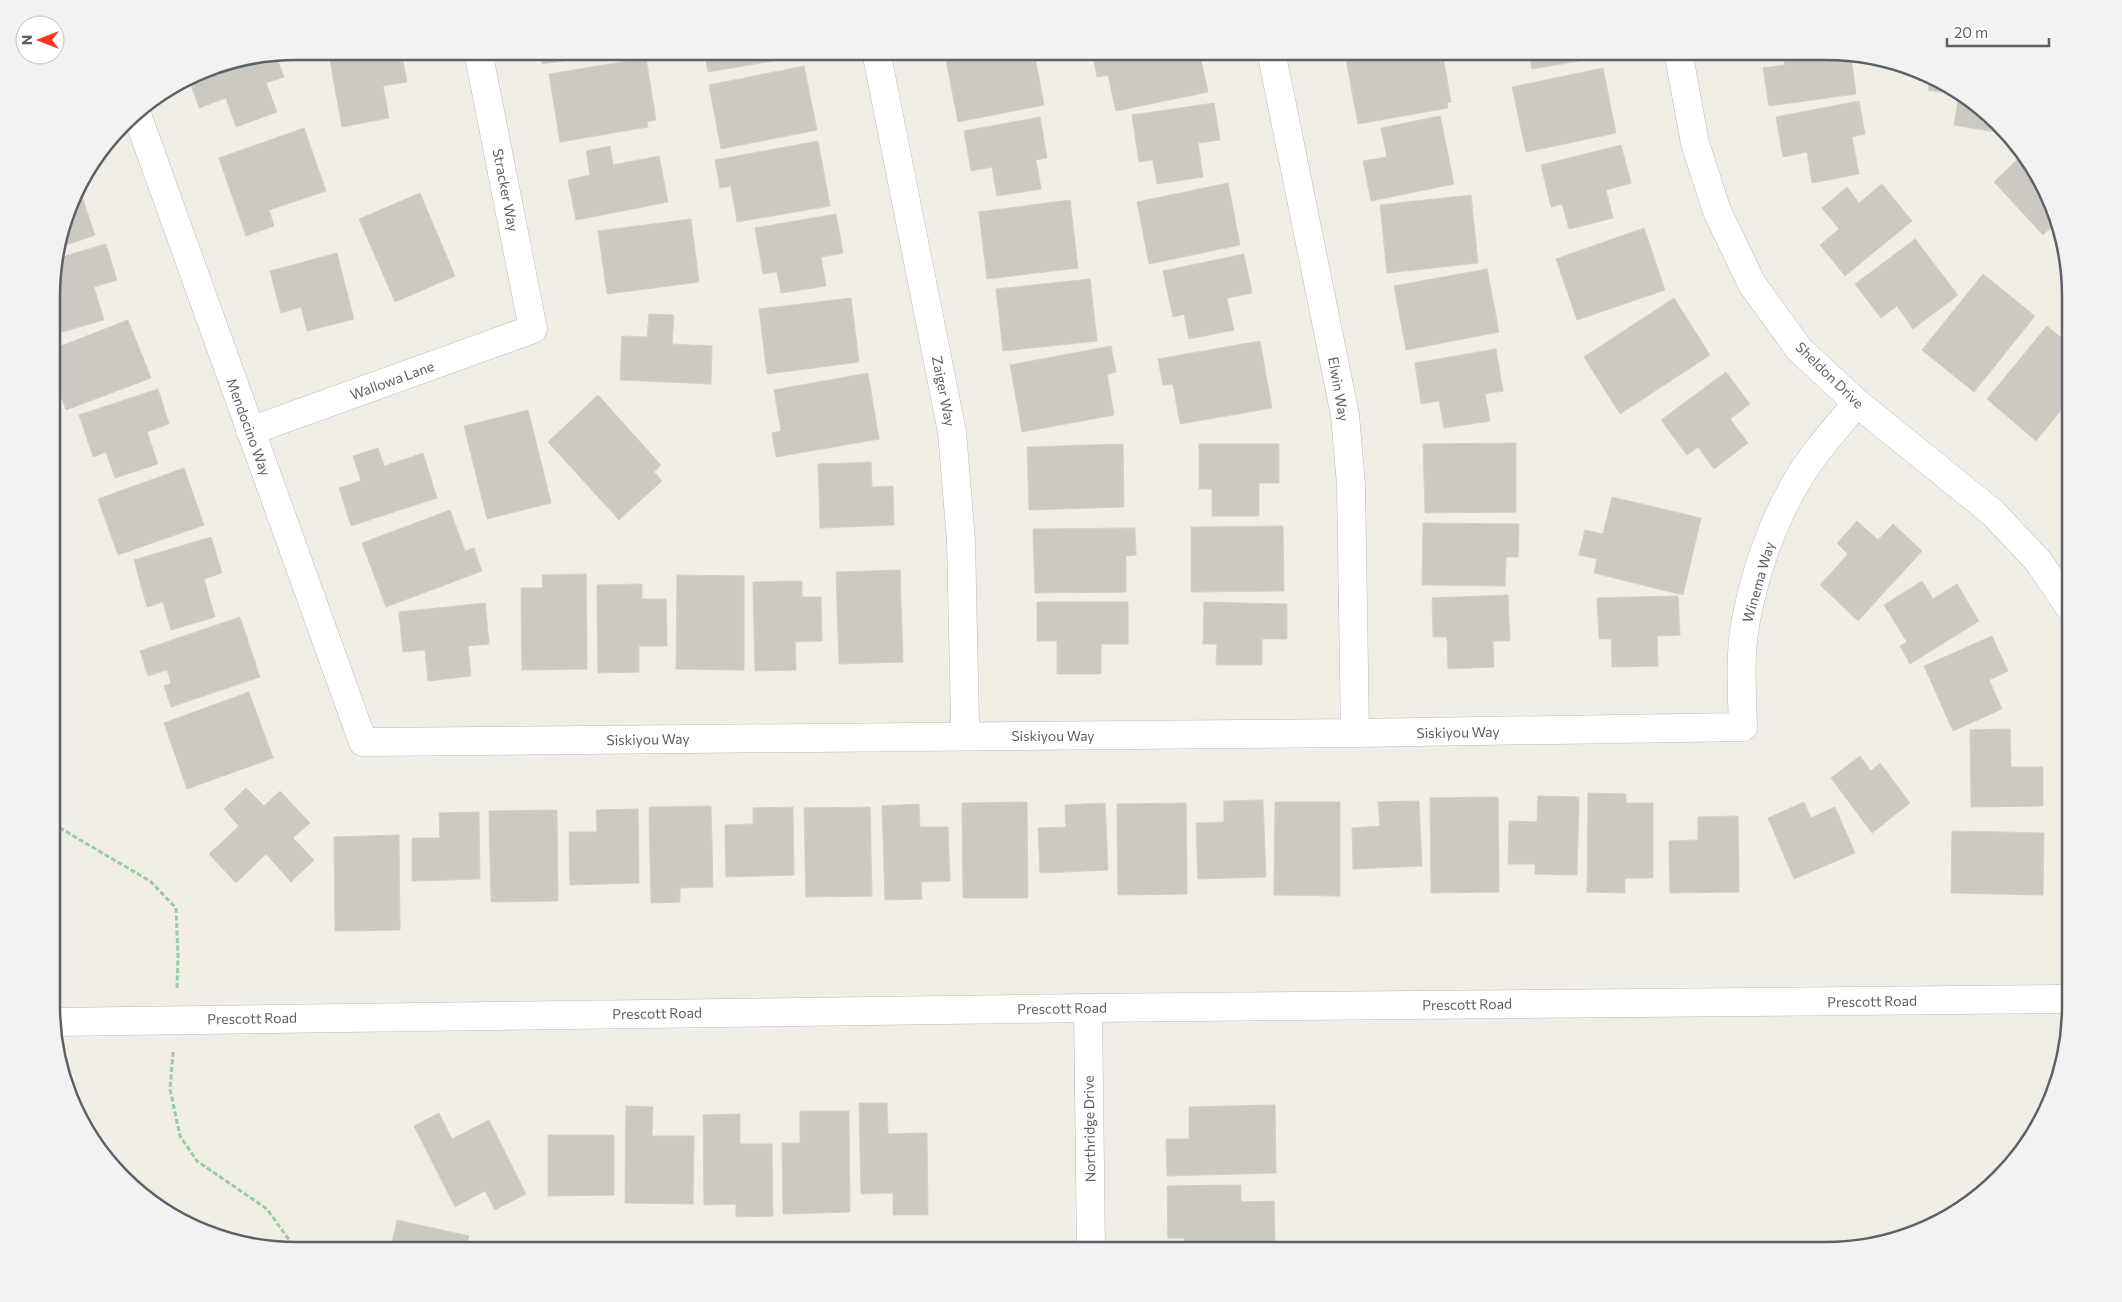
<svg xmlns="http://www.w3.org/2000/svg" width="2122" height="1302" font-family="Commissioner,sans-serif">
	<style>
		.building { fill: #ccc8c2; stroke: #d6d0c3 }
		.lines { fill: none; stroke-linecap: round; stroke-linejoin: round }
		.street-casing { stroke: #b8bbc0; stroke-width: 29 }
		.secondary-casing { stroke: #b9bcc2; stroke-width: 29 }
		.path { stroke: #97cca7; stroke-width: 3; stroke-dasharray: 5 2.5; stroke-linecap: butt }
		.street { stroke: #fff; stroke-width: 28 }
		.secondary { stroke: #fff; stroke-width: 28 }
		.labels { text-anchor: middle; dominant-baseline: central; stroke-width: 4.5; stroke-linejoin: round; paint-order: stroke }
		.street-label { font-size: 14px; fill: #5d6167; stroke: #fff }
		.rim { fill: none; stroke: #5d6167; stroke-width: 2.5 }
	</style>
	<rect width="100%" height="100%" fill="#f1eee5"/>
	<!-- building -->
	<path class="building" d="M350,51h51l6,31 -24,4 6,32 -47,9 -13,-72z
		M541,51h90l-89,13z
		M704,51h92l1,6 -89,15z
		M995,51h39l10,54 -86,17 -12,-62z
		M1092,51h107l9,41 -92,19 -8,-36 -11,2z
		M1386,51h56l9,51 -4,1 1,5 -90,16 -12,-65z
		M1529,51h48l2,10 -47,8z
		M1783,51h43l25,4 5,39 -87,12 -6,-38 22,-3z
		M276,55l8,22 -18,6 11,29 -41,15 -10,-29 -27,10 -10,-29 14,-9z
		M646,58l10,62 -9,2 1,5 -88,15 -11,-68z
		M804,66l13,64 -96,19 -12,-64z
		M1603,68l13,65 -90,19 -14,-65z
		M1930,78l32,14 40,36 -1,5 -47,-8 5,-30 -31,-5z
		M1859,101l6,33 -13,3 7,37 -47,9 -5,-31 -24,5 -7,-40z
		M1214,103l6,37 -22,3 5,34 -46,7 -4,-24 -14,2 -7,-47z
		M1440,116l14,68 -83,17 -8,-40 24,-4 -6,-29z
		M1040,117l7,41 -11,2 5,29 -44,7 -5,-29 -21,4 -7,-40z
		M304,128l22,63 -57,19 5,16 -28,10 -27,-78z
		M818,141l12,65 -93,16 -6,-36 -11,2 -5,-28z
		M1621,145l10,38 -25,7 7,28 -44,11 -7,-25 -11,3 -10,-42z
		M610,146l3,19 46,-9 9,46 -92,18 -8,-40 22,-5 -4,-24z
		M2023,154l15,20 20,47 -15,14 -49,-53z
		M1228,183l12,62 -91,19 -12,-62z
		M1882,184l30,37 -67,55 -25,-31 19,-16 -17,-21 25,-21 12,16z
		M78,185l17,50 -37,13 19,-60z
		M420,193l35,83 -60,26 -36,-83z
		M1471,195l7,68 -91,10 -7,-68z
		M1070,200l8,68 -91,11 -8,-67z
		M836,214l7,39 -22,4 5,29 -45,7 -4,-21 -14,2 -8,-46z
		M691,219l8,63 -92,12 -9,-63z
		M1644,228l21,62 -88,30 -21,-61z
		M1915,239l43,56 -45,34 -16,-23 -16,12 -26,-34z
		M106,244l11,36 -23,7 10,33 -46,13 -5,-17v-51l2,-6z
		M337,253l17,66 -47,12 -6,-24 -20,6 -11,-42z
		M1244,254l8,39 -25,5 7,32 -45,9 -5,-25 -11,3 -10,-46z
		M1487,269l12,63 -93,18 -12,-64z
		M1983,274l52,42 -61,76 -52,-42z
		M1090,279l7,62 -94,10 -7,-62z
		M851,298l8,64 -92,12 -8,-65z
		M1674,298l36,57 -90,59 -36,-57z
		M649,314l25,1 -2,29 40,2 -1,38 -91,-4 2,-44 25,1z
		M128,320l23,58 -85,32 -13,-34v-27z
		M2047,326l23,19v54l-34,42 -49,-42z
		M1260,341l12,67 -92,16 -7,-40 -10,1 -5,-26z
		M1111,346l5,26 -9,2 7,41 -92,17 -12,-67z
		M1496,349l7,42 -18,3 5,27 -46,7 -5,-27 -18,3 -6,-41z
		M1726,372l24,32 -20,15 18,24 -34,26 -16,-22 -11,8 -26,-35z
		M868,373l11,66 -103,18 -4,-24 9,-2 -7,-41z
		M158,389l11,35 -22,8 11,32 -43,14 -9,-26 -13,5 -14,-42z
		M598,395l63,70 -7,7 8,9 -43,39 -71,-78z
		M528,410l23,93 -64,16 -23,-93z
		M1516,443v69l-91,1 -2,-69z
		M1123,444l1,63 -95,3 -2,-63z
		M1199,444h80v39h-20v33h-47v-27h-13z
		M378,448l6,18 39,-13 14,45 -86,28 -12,-38 22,-7 -8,-25z
		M871,462l1,25 21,-1 1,39 -74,3 -2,-64z
		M2070,467v11l-5,-6z
		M184,468l20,57 -86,30 -20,-56z
		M1612,497l89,21 -18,77 -89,-22 3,-14 -18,-4 6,-25 18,4z
		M450,510l15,41 9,-3 8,23 -96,36 -24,-64z
		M1857,521l21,19 15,-16 29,27 -64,70 -38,-36 28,-31 -11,-11z
		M1423,523l96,1 -1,33h-12l-1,29 -83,-1z
		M1283,526l1,65 -93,1v-65z
		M1135,528l1,27 -10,1v36l-91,1 -2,-64z
		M211,537l11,36 -18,6 11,38 -44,13 -8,-28 -16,5 -13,-47z
		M900,570l3,92 -64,2 -3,-92z
		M586,574l1,95 -65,1 -1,-82h22l-1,-13z
		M677,575l67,1v94l-68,-1z
		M802,581v16h19l1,44 -27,1 1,28 -41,1 -2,-89z
		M1922,581l11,18 24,-15 22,37 -69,43 -10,-18 7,-4 -23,-37z
		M642,584v15h24l1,47h-28v26l-41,1 -1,-88z
		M1508,595l2,46h-17l1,26 -46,2 -1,-32h-14l-1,-39z
		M1678,596l2,39 -23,1 1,30 -46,1 -1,-28h-12l-2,-41z
		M1037,602h91v42h-27v30h-44v-33h-20z
		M1204,602l83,2v35h-25v26h-46l1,-21h-14z
		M485,603l4,41 -21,2 3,30 -43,5 -3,-31 -22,2 -4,-40z
		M240,617l20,60 -89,30 -7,-21 7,-3 -4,-13 -19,6 -8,-25z
		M1992,636l16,35 -19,9 13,29 -49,22 -29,-65z
		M249,692l24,66 -86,31 -23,-66z
		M2010,729l1,38h32v39l-72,1 -1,-77z
		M1860,756l11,15 9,-8 30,40 -38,30 -41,-55z
		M246,788l18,18 16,-15 30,32 -17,15 21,22 -23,22 -25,-28 -30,29 -27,-29 30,-28 -15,-17z
		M1588,793l38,1v9h27v75h-28v15l-38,-1z
		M1538,796l41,1 -2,78 -42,-1v-10h-27l1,-43 28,1z
		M1498,797l1,95 -68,1 -1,-95z
		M1263,800l3,77 -68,2 -2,-56 28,-1v-21z
		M1419,801l3,65 -69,3 -1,-41 28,-2 -2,-24z
		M1027,802l1,96h-65l-1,-95z
		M1275,802h65v94l-66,-1z
		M1804,802l7,16 24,-11 20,46 -61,26 -26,-61z
		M1105,803l3,67 -68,3 -2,-45 28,-1 -1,-22z
		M1186,803l1,91 -69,1 -1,-91z
		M919,804l1,23h28l2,54 -29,1 1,17 -37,1 -3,-94z
		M711,806l2,81 -33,1v14l-29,1 -2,-96z
		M793,807l1,68 -68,2 -1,-52 28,-1v-16z
		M870,807l2,89 -66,1 -2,-89z
		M638,809l1,74 -69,2 -1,-53h28l-1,-22z
		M557,810l1,91 -67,1 -2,-91z
		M479,812l1,67 -68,2v-43h28l-1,-25z
		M1738,816l1,76 -69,1 -1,-52 29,-1v-23z
		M1952,831l92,2 -1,62 -92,-2z
		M399,835l1,95 -65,1 -1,-94z
		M859,1103h28l1,31 39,-1 1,82h-35v-22l-32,1z
		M1275,1105l1,68 -109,3 -1,-37h23v-32z
		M626,1106l27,1 -1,29h42l-1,68 -68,-1z
		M800,1111h49l1,101 -67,2 -1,-71h18z
		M439,1113l13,26 37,-19 37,74 -31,16 -10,-19 -30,16 -41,-81z
		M740,1114v30h32l1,72 -37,1v-13l-32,1 -1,-90z
		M548,1135h66v60l-66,1z
		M1241,1185v17l33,-1 1,49h-91v-12h-16l-1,-52z
		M397,1220l72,16 -4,15h-107l2,-10 31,7z"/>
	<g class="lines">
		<defs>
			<path id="street" d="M876,51l76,381 9,109 4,181 2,14
				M1271,51l74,364 6,70 4,248
				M1678,51l17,92 22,68 35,73 47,65 58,54 136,110 46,49 31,46
				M136,112l227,630 992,-9 388,-6c-1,-35 -4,-72 3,-107 11,-58 35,-123 72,-170 12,-16 26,-31 39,-47
				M250,431l283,-102 -55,-278
				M1088,1008l3,242"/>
			<path id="secondary" d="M53,1022l1035,-14 982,-9"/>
		</defs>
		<!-- street casing -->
		<use href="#street" class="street-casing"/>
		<!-- secondary casing -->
		<use href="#secondary" class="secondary-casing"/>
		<!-- path -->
		<path class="path" d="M53,824l97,57 26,27 2,48 -1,32
			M173,1052l-3,37 10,47 17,25 70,48 30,42"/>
		<!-- street -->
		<use href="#street" class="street"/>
		<!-- secondary -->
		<use href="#secondary" class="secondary"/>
	</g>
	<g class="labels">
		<!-- street labels -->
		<g class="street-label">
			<text transform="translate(506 190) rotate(79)">Stracker Way</text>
			<text transform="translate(1830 375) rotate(44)">Sheldon Drive</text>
			<text transform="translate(392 380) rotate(-20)">Wallowa Lane</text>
			<text transform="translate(1339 389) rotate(80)">Elwin Way</text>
			<text transform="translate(944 391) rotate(79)">Zaiger Way</text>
			<text transform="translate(249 427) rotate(70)">Mendocino Way</text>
			<text transform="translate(1758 582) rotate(-74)">Winema Way</text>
			<text transform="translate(1458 732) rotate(-1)">Siskiyou Way</text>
			<text x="1053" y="735">Siskiyou Way</text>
			<text transform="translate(648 739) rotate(-1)">Siskiyou Way</text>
			<text transform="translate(1872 1001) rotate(-1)">Prescott Road</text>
			<text transform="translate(1467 1004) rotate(-1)">Prescott Road</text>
			<text transform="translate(1062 1008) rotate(-1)">Prescott Road</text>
			<text transform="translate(657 1013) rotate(-1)">Prescott Road</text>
			<text transform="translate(252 1018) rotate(-1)">Prescott Road</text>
			<text transform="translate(1089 1129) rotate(-91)">Northridge Drive</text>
		</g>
	</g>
	<!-- crop -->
	<path d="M0 0H2122V1302H0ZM296 60H1826A236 236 0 0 1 2062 296V1006A236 236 0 0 1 1826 1242H296A236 236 0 0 1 60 1006V296A236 236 0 0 1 296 60Z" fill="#f2f2f3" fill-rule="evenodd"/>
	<path class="rim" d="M296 60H1826A236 236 0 0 1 2062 296V1006A236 236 0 0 1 1826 1242H296A236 236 0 0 1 60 1006V296A236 236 0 0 1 296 60Z"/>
	<!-- north arrow -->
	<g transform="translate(40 40) rotate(270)"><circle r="24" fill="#ffffff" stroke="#bec0c2"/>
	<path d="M0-4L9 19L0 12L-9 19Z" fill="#fa3322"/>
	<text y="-8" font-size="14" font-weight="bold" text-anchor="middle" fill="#5d6167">N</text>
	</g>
	<!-- scale -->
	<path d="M1947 38v8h102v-8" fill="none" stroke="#5d6167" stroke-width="2.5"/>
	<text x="1954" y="38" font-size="15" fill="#5d6167" stroke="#ffffff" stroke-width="4" paint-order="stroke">20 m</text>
</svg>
